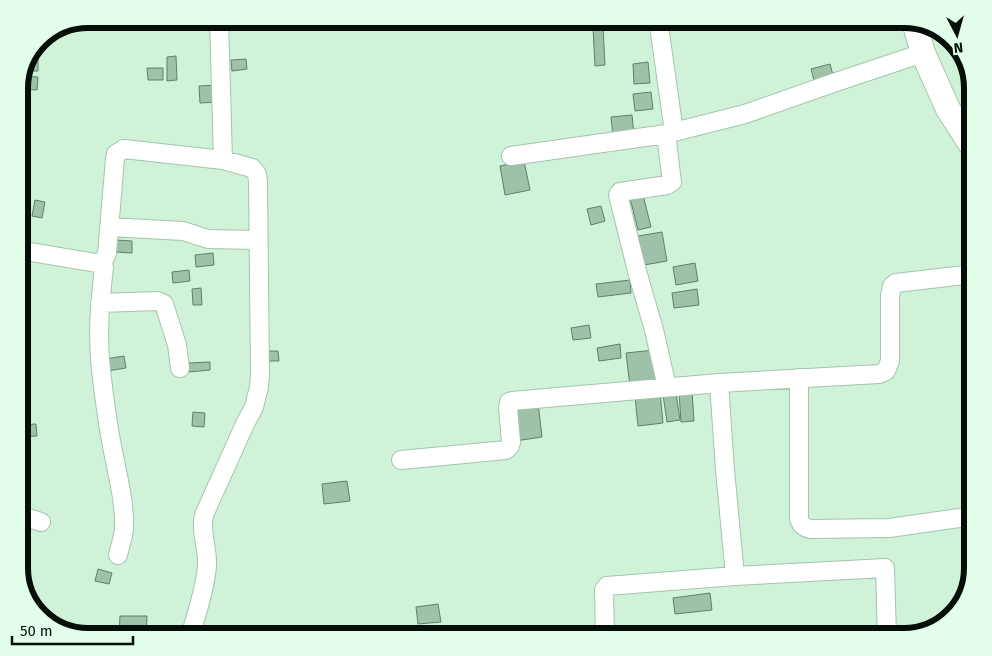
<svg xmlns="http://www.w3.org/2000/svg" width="992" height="656" font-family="'Fira Sans',sans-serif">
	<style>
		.water { fill: #63a97a }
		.building { fill: #a0c1a9; stroke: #607f69 }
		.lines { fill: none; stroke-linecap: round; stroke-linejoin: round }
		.street-casing { stroke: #a3c5ac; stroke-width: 20 }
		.secondary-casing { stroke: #a3c5ac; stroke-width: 26 }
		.street { stroke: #fff; stroke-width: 18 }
		.secondary { stroke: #fff; stroke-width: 24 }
		.rim { fill: none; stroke: #050f08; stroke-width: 6 }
	</style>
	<rect width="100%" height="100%" fill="#d0f2d9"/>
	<!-- water -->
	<path class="water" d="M959,48l5,5 3,12h-9z"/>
	<!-- building -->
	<path class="building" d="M114,19h14v3l-13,2z
		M603,27l2,38 -10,1 -2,-38z
		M32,55h6v16h-13z
		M176,56l1,24 -10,1v-24z
		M246,59l1,10 -15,2 -1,-11z
		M648,62l2,21 -16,1 -1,-20z
		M830,64l3,11 -19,5 -3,-11z
		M147,68h16v12h-15z
		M22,76l16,1 -1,13 -18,-1v-6z
		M218,85l1,17 -19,1 -1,-17z
		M651,92l2,17 -18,2 -2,-17z
		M632,115l2,20 -21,2 -2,-20z
		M524,161l6,29 -25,5 -5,-29z
		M643,195l8,32 -13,3 -8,-32z
		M35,200l10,2 -3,16 -10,-2z
		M601,206l4,15 -14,4 -4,-16z
		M662,232l5,29 -23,4 -6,-29z
		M116,240l16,1v12l-16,-1z
		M213,253l1,12 -18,2 -1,-12z
		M695,263l3,18 -22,4 -3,-18z
		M189,270l1,11 -17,2 -1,-11z
		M630,280l1,13 -33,4 -2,-13z
		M201,288l1,17h-9l-1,-16z
		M697,289l2,16 -25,3 -2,-15z
		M589,325l2,13 -18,2 -2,-12z
		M620,344l1,14 -22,3 -2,-13z
		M654,350l3,33 -27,3 -4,-33z
		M262,351h16l1,10h-17z
		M124,356l2,12 -19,3 -2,-12z
		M210,362v8l-21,2v-9z
		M692,391l2,30 -13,1 -2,-30z
		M660,393l3,30 -25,3 -3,-30z
		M676,393l4,27 -13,2 -4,-27z
		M538,403l4,34 -27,4 -4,-35z
		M193,412l12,1 -1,14 -12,-1z
		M36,424l1,12 -15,1 -1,-12z
		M347,481l3,20 -26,3 -2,-20z
		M98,569l14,4 -3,11 -14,-3z
		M710,593l2,17 -37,4 -2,-16z
		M438,604l3,18 -23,2 -2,-17z
		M120,616h27l-1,21 -27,-1z"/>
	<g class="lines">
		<defs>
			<path id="street" d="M658,19l16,113
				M511,156l155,-22
				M109,227l74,4 25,8 50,1
				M19,250l77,13 6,-1 3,-4 2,-5 8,-94 1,-5 8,-5 99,11
				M102,262l2,5c-4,35 -7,69 -3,103 3,26 6,51 11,76 5,28 13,55 12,83 -1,9 -4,18 -6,26
				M100,303l57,-2 7,3 13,41 3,23
				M19,342l2,6 -2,14
				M799,378v141c2,6 5,9 12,10l78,-1 84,-12
				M719,383l160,-9 7,-3 4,-10v-65l2,-10 4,-3 77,-9
				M667,387l-13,-57 -17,-59 -19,-76 2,-3 47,-7 5,-3 -6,-48 79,-20 91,-32 87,-29
				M401,460l105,-10 4,-4 1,-4 -3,-34 1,-6 3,-1 207,-18 6,87 10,106
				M19,515l22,7
				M190,637c6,-22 16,-50 17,-72 1,-17 -7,-33 -3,-50l41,-91 9,-17 5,-20 1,-12 -2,-193 -1,-8 -5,-6 -29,-8 -4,-141
				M605,637l-1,-47 3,-4 128,-10 150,-8 2,69"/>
			<path id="secondary" d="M914,22l9,31 25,56 25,39"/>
		</defs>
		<!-- street casing -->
		<use href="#street" class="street-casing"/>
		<!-- secondary casing -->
		<use href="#secondary" class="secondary-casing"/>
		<!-- street -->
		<use href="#street" class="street"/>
		<!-- secondary -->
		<use href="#secondary" class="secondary"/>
	</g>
	<!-- crop -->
	<path d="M0 0H992V656H0ZM88 28H904A60 60 0 0 1 964 88V568A60 60 0 0 1 904 628H88A60 60 0 0 1 28 568V88A60 60 0 0 1 88 28Z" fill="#e2fde9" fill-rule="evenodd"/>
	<path class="rim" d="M88 28H904A60 60 0 0 1 964 88V568A60 60 0 0 1 904 628H88A60 60 0 0 1 28 568V88A60 60 0 0 1 88 28Z"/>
	<!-- north arrow -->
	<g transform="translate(957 35) rotate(174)" stroke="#e2fde9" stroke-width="4" paint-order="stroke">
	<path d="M0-4L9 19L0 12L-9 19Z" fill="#050f08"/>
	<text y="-8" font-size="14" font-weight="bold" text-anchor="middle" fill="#050f08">N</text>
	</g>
	<!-- scale -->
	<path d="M12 636v8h121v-8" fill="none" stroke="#050f08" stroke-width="2.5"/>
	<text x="20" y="636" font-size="15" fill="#050f08" stroke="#e2fde9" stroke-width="4" paint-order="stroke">50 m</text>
</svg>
